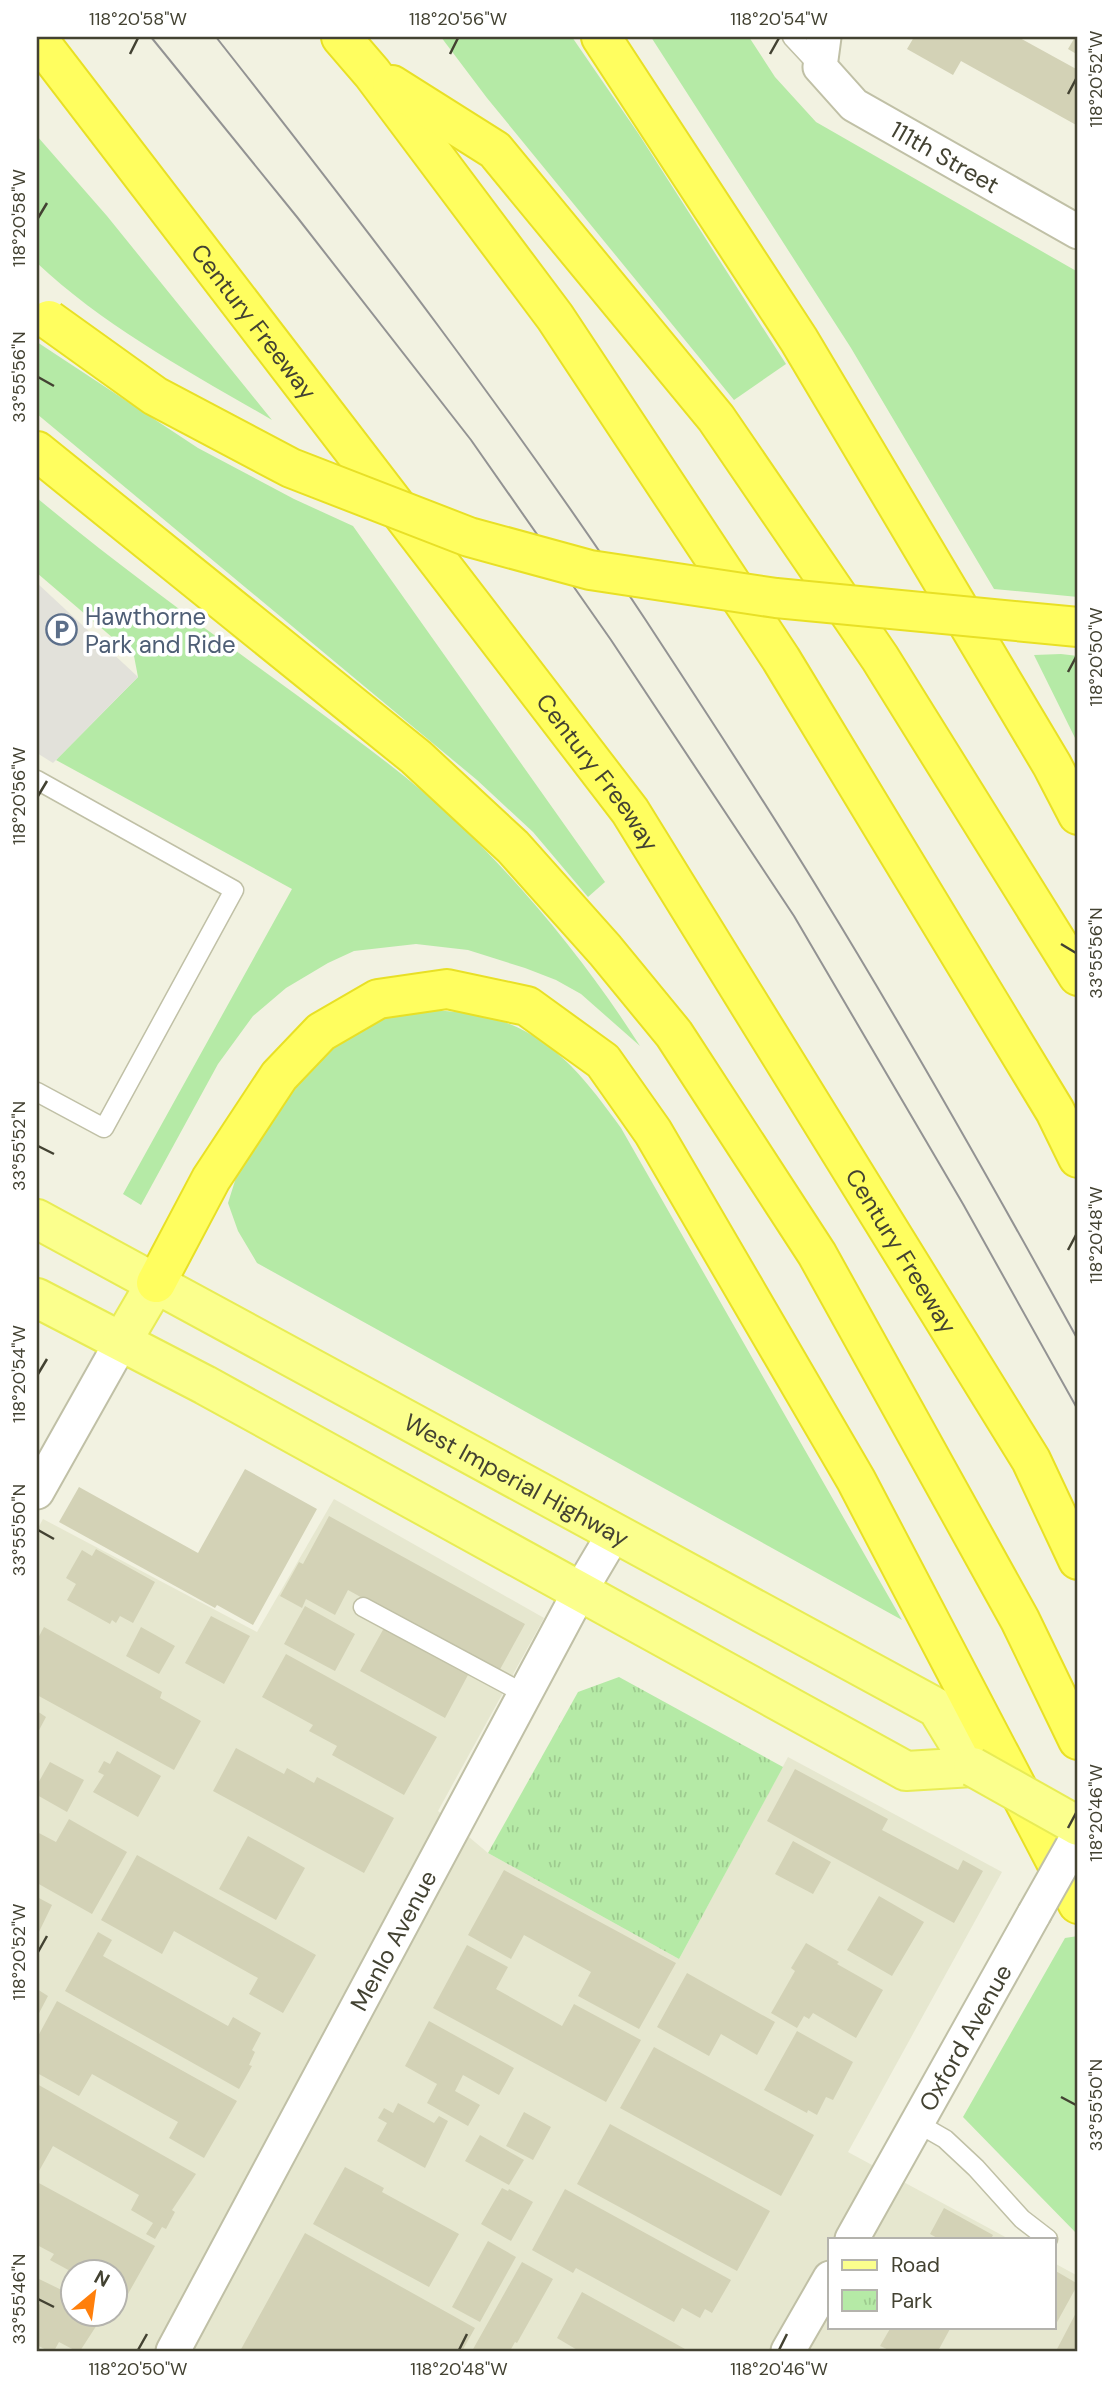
<svg xmlns="http://www.w3.org/2000/svg" width="1115" height="2388" font-family="'DM Sans',sans-serif">
	<style>
		.residential { fill: #e6e7cf; fill-rule: evenodd }
		.green { fill: #b5eaa6 }
		.park { fill: url(#park-tufts) }
		.parking { fill: #e2e1da }
		.building { fill: #d3d2b6 }
		.lines { fill: none; stroke-linecap: round; stroke-linejoin: round }
		.lane-casing { stroke: #c0c0a6; stroke-width: 21 }
		.street-casing { stroke: #c0c0a6; stroke-width: 37 }
		.primary-casing { stroke: #e8ec55; stroke-width: 42 }
		.highway-casing { stroke: #e8e025; stroke-width: 42 }
		.lane { stroke: #fff; stroke-width: 18 }
		.street { stroke: #fff; stroke-width: 33 }
		.primary { stroke: #fbff8d; stroke-width: 38 }
		.highway { stroke: #fffe5f; stroke-width: 38 }
		.tram { stroke: #939393; stroke-width: 2 }
		.street-bridge-casing { stroke: #c0c0a6; stroke-width: 37; stroke-linecap: butt }
		.primary-bridge-casing { stroke: #e8ec55; stroke-width: 42; stroke-linecap: butt }
		.highway-bridge-casing { stroke: #e8e025; stroke-width: 42; stroke-linecap: butt }
		.street-bridge { stroke: #fff; stroke-width: 33 }
		.primary-bridge { stroke: #fbff8d; stroke-width: 38 }
		.highway-bridge { stroke: #fffe5f; stroke-width: 38 }
		.ticks { fill: none; stroke: #434232; stroke-width: 2.5 }
		.labels { text-anchor: middle; dominant-baseline: central; stroke-width: 7; stroke-linejoin: round; paint-order: stroke }
		.street-label { font-size: 24px; fill: #434232; stroke: #fff }
		.service-label { font-size: 24px; fill: #4e5e75; stroke: #fff; text-anchor: start }
		.neatline { fill: none; stroke: #434232; stroke-width: 2.5 }
		.ticks-label { font-size: 18px; text-anchor: middle; fill: #434232 }
	</style>
	<defs>
		<pattern id="park-tufts" width="24" height="20" patternUnits="userSpaceOnUse" patternTransform="scale(1.75)"><rect width="24" height="20" fill="#b5eaa6"/><path d="M3 7l-1-3M5 7V3M7 7l1-3M15 17l-1-3M17 17v-4M19 17l1-3" fill="none" stroke="#9dca8f"/></pattern>
	</defs>
	<rect width="100%" height="100%" fill="#f2f2e1"/>
	<!-- residential -->
	<path class="residential" d="M334,1499l210,119 -106,193 50,42 191,106 109,-202 214,115 -154,280 161,87h-179v88h224v-64l24,13v75h-1041v-821l6,-11 214,113zM74,2272h42v42h-42z"/>
	<!-- green -->
	<path class="green" d="M441,37h131l66,96 148,231 -52,36 -247,-302z
		M651,37h98l26,40 41,45 262,150v325l-84,-8 -143,-241z
		M37,136l70,80 165,204c-81,-47 -167,-93 -235,-157z
		M37,342l161,106 96,51 59,27 252,356 -17,15 -55,-65 -56,-52 -440,-366z
		M37,498c84,70 173,134 261,198 55,41 112,81 162,129 67,65 129,141 180,221l-59,-52 -25,-14 -31,-12 -57,-18 -52,-6 -62,7 -26,12 -42,25 -33,28 -35,48 -77,141 -18,-11 169,-305 -236,-129 82,-83 -4,-21 -97,-83z
		M1061,654l17,2v88l-44,-89z
		M436,1010c16,2 34,2 49,6 65,16 99,61 136,112l281,492 -645,-357 -19,-32 -10,-28 11,-35 47,-75 58,-58 46,-20z
		M1078,1936v299l-115,-118 102,-179z"/>
	<!-- park -->
	<path class="park" d="M619,1677l164,90 -104,192 -191,-106 90,-161z"/>
	<!-- parking -->
	<path class="parking" d="M37,583l101,94 -85,86 -16,-10z"/>
	<!-- building -->
	<path class="building" d="M914,37h104l60,33v56l-117,-65 -8,14 -46,-26z
		M1075,37h3v18l-10,-6z
		M245,1469l72,40 -64,116 -36,-20 -2,3 -156,-86 20,-35 119,66z
		M329,1516l196,108 -27,49 -150,-83 -13,25 -29,-16 -4,9 -22,-12 19,-34 4,2z
		M96,1549l59,33 -22,41 -13,-7 -4,7 -4,-3 -2,4 -43,-24 9,-16 -10,-6 16,-28 10,6z
		M305,1606l50,28 -20,37 -51,-27z
		M211,1616l39,20 -26,48 -39,-21z
		M44,1627l118,65 -2,6 41,23 -27,49 -137,-75v-55z
		M141,1627l34,19 -16,28 -33,-18z
		M384,1628l84,47 -23,43 -85,-47z
		M286,1654l151,83 -33,58 -72,-40 5,-9 -28,-15 4,-6 -51,-28z
		M37,1711l9,6 -9,17z
		M236,1748l48,26 3,-6 27,15 3,-6 77,41 -30,55 -151,-82z
		M117,1751l44,25 -23,41 -45,-25 11,-17 -6,-3 6,-11 6,3z
		M50,1762l34,18 -17,32 -30,-17v-10z
		M795,1769l93,50 -6,11 76,40 5,-10 20,11 -29,52 -187,-102z
		M69,1819l58,33 -35,62 -55,-31v-51l19,10z
		M248,1836l57,32 -29,52 -57,-31z
		M793,1841l38,21 -18,32 -38,-20z
		M137,1855l179,100 -33,58 -34,-19 9,-16 -84,-47 -12,23 -61,-34z
		M504,1870l172,93 -37,66 -61,-33 13,-24 -67,-37 -13,24 -43,-24z
		M879,1896l45,26 -32,54 -45,-26z
		M37,1897l15,8 -15,31z
		M98,1932l14,8 -9,16 125,70 5,-9 28,16 -9,17 3,2 -6,13 3,1 -13,23 -174,-98z
		M806,1943l33,19 -2,2 46,26 -27,48 -43,-25 -4,6 -5,-3 -7,12 -26,-15 24,-42 -4,-3z
		M467,1945l41,22 -12,22 66,37 12,-22 67,36 -35,62 -173,-94z
		M687,1973l88,49 -18,33 -36,-21 -12,22 -52,-29z
		M37,1989l11,7 -11,21z
		M57,2001l180,100 -33,57 -35,-20 9,-16 -86,-48 -13,22 -42,-23v-35z
		M429,2021l85,47 -15,27 -36,-20 -8,16 25,14 -12,21 -41,-23 10,-19 -32,-18z
		M797,2031l56,31 -20,38 -7,-3 -9,18 -9,-5 -1,3 -43,-23z
		M654,2047l160,88 -33,61 -161,-88z
		M37,2084l159,90 -24,36 3,2 -9,17 -4,-2 -7,12 -9,-5 7,-11 -22,-13 8,-15 -86,-49 -14,25 -2,-2z
		M398,2103l36,20 5,-7 9,5 -23,47 -48,-27 10,-18 -9,-5 6,-10 9,5z
		M524,2112l27,15 -18,33 -27,-14z
		M610,2124l160,87 -33,60 -160,-87z
		M480,2135l44,25 -15,25 -44,-24z
		M345,2167l39,21 -2,4 77,42 -30,53 -116,-63z
		M37,2182l118,64 -31,55 -8,-4v-25h-44l-22,-12 4,-6 -17,-9z
		M502,2188l6,3 1,-2 24,13 -22,39 -30,-17z
		M565,2189l166,91 -19,33 -7,-4 -5,9 -18,-10 -8,14 -98,-54 -3,5 -41,-23z
		M944,2208l49,27 -2,4h-52l-9,-5z
		M305,2233l170,95 -13,23h-222z
		M488,2241l28,16 -36,65 -28,-15z
		M522,2262l31,17 -36,64 -2,-1 -5,9h-38z
		M1054,2270l24,14 -22,40 -2,-1z
		M37,2278l37,18v18h30l-24,37h-4l-17,-9 -5,9h-6l-11,-6v-36l3,-6 -3,-2z
		M582,2292l103,57 -1,2h-105l-22,-13z
		M1078,2309v42h-22z
		M891,2327h60l-13,24h-47l-11,-5z"/>
	<g class="lines">
		<defs>
			<path id="lane" d="M792,37l28,30
				M37,780l197,110 -130,238 -67,-36
				M363,1607l162,87
				M917,2123l28,16 31,29 46,51 26,20"/>
			<g id="street">
				<path id="s1" d="M824,37l-4,30 34,38 224,127"/>
				<path d="M37,1492l85,-151"/>
				<path id="s2" d="M852,2239l182,-325"/>
				<path id="s3" d="M173,2351l407,-760 35,-59"/>
				<path d="M788,2351l42,-73"/>
			</g>
			<g id="primary">
				<path id="s4" d="M37,1219l900,489 36,59 -67,4 -701,-386 -168,-87"/>
				<path d="M122,1341l34,-58"/>
			</g>
			<g id="highway">
				<path d="M341,37l31,36 183,244 226,342 274,452 23,47"/>
				<path d="M601,37l198,303 253,425 26,50"/>
				<path id="s5" d="M37,38l593,773 401,649 47,100"/>
				<path d="M392,85l103,65 221,268 164,240 198,318"/>
				<path d="M37,451l379,306 97,90 92,103 69,84 143,220 203,366 58,120"/>
				<path d="M156,1283l55,-104 68,-103 42,-44 57,-33 69,-10 80,17 76,55 50,71 203,348 222,424"/>
			</g>
		</defs>
		<!-- lane casing -->
		<use href="#lane" class="lane-casing"/>
		<!-- street casing -->
		<use href="#street" class="street-casing"/>
		<!-- primary casing -->
		<use href="#primary" class="primary-casing"/>
		<!-- highway casing -->
		<use href="#highway" class="highway-casing"/>
		<!-- lane -->
		<use href="#lane" class="lane"/>
		<!-- street -->
		<use href="#street" class="street"/>
		<!-- primary -->
		<use href="#primary" class="primary"/>
		<!-- highway -->
		<use href="#highway" class="highway"/>
		<!-- tram -->
		<path class="tram" d="M151,37l146,180 174,223 140,200 183,276 169,288 115,206
			M216,37c149,189 296,381 429,582 60,92 121,184 178,278 89,145 173,294 255,443"/>
		<defs>
			<path id="street-bridge" d="M1034,1914l44,-78"/>
			<path id="primary-bridge" d="M973,1767l105,59"/>
			<path id="highway-bridge" d="M49,320l106,76 136,72 178,69 121,33 186,28 302,29"/>
		</defs>
		<!-- street-bridge casing -->
		<use href="#street-bridge" class="street-bridge-casing"/>
		<!-- primary-bridge casing -->
		<use href="#primary-bridge" class="primary-bridge-casing"/>
		<!-- highway-bridge casing -->
		<use href="#highway-bridge" class="highway-bridge-casing"/>
		<!-- street-bridge -->
		<use href="#street-bridge" class="street-bridge"/>
		<!-- primary-bridge -->
		<use href="#primary-bridge" class="primary-bridge"/>
		<!-- highway-bridge -->
		<use href="#highway-bridge" class="highway-bridge"/>
	</g>
	<!-- ticks -->
	<path class="ticks" d="M130,54l8,-16M450,54l8,-16M770,54l9,-16M1068,94l8,-15M38,218l9,-15M38,377l16,9M1068,672l8,-15M38,796l9,-15M1061,944l15,9M38,1146l16,8M1068,1250l8,-15M38,1374l9,-15M38,1530l16,9M1068,1828l8,-15M38,1952l9,-16M1061,2097l15,8M38,2299l16,8M138,2350l9,-16M459,2350l8,-16M779,2350l8,-16"/>
	<!-- icons -->
	<defs>
		<symbol id="parking-ring" viewBox="-11 -11 22 22"><circle r="9.5" fill="#fff" stroke="#5c6f8a" stroke-width="1.5"/><path d="M-3.5-5.5H1a3.5 3.5 0 0 1 0 7H-1V5.5H-3.5ZM-1-3.4V-.6H.8a1.4 1.4 0 0 0 0-2.8Z" fill="#5c6f8a"/></symbol>
	</defs>
	<g fill-rule="evenodd">
		<use href="#parking-ring" x="44" y="612" width="35" height="35"/>
	</g>
	<g class="labels">
		<!-- street labels -->
		<g class="street-label">
			<text stroke="none"><textPath href="#s1" startOffset="186">111th Street</textPath></text>
			<text stroke="none"><textPath href="#s5" startOffset="357">Century Freeway</textPath></text>
			<text stroke="none"><textPath href="#s5" startOffset="924">Century Freeway</textPath></text>
			<text stroke="none"><textPath href="#s5" startOffset="1491">Century Freeway</textPath></text>
			<text stroke="none"><textPath href="#s4" startOffset="546">West Imperial Highway</textPath></text>
			<text stroke="none"><textPath href="#s3" startOffset="466">Menlo Avenue</textPath></text>
			<text stroke="none"><textPath href="#s2" startOffset="231">Oxford Avenue</textPath></text>
		</g>
		<!-- service labels -->
		<g class="service-label">
			<text x="85" y="616">Hawthorne<tspan x="85" dy="28">Park and Ride</tspan></text>
		</g>
	</g>
	<!-- border -->
	<rect width="1115" height="2388" fill="none" stroke="#ffffff" stroke-width="77"/>
	<!-- legend -->
	<rect x="828" y="2238" width="228" height="91" fill="#ffffff" stroke="#b4b3ad" stroke-width="2"/>
	<rect x="842" y="2260" width="35" height="10" fill="#fbff8d" stroke="#b4b3ad" stroke-width="2"/>
	<text x="891" y="2272" font-size="21" fill="#434232">Road</text>
	<rect x="842" y="2290" width="35" height="21" fill="url(#park-tufts)" stroke="#b4b3ad" stroke-width="2"/>
	<text x="891" y="2308" font-size="21" fill="#434232">Park</text>
	<!-- north arrow -->
	<g transform="translate(94 2293) rotate(29)"><circle r="33" fill="#ffffff" stroke="#b4b3ad" stroke-width="2"/>
	<path d="M0-5L12 26L0 18L-12 26Z" fill="#ff7f0b"/>
	<text y="-10" font-size="19" font-weight="bold" text-anchor="middle" fill="#434232">N</text>
	</g>
	<rect x="38" y="38" width="1038" height="2312" class="neatline"/>
	<g class="ticks-label">
		<text x="138" y="25">118°20'58"W</text>
		<text x="458" y="25">118°20'56"W</text>
		<text x="779" y="25">118°20'54"W</text>
		<text transform="translate(1096 79) rotate(-90)" y="6">118°20'52"W</text>
		<text transform="translate(19 218) rotate(-90)" y="6">118°20'58"W</text>
		<text transform="translate(19 377) rotate(-90)" y="6">33°55'56"N</text>
		<text transform="translate(1096 657) rotate(-90)" y="6">118°20'50"W</text>
		<text transform="translate(19 796) rotate(-90)" y="6">118°20'56"W</text>
		<text transform="translate(1096 953) rotate(-90)" y="6">33°55'56"N</text>
		<text transform="translate(19 1146) rotate(-90)" y="6">33°55'52"N</text>
		<text transform="translate(1096 1235) rotate(-90)" y="6">118°20'48"W</text>
		<text transform="translate(19 1374) rotate(-90)" y="6">118°20'54"W</text>
		<text transform="translate(19 1530) rotate(-90)" y="6">33°55'50"N</text>
		<text transform="translate(1096 1813) rotate(-90)" y="6">118°20'46"W</text>
		<text transform="translate(19 1952) rotate(-90)" y="6">118°20'52"W</text>
		<text transform="translate(1096 2105) rotate(-90)" y="6">33°55'50"N</text>
		<text transform="translate(19 2299) rotate(-90)" y="6">33°55'46"N</text>
		<text x="138" y="2375">118°20'50"W</text>
		<text x="459" y="2375">118°20'48"W</text>
		<text x="779" y="2375">118°20'46"W</text>
	</g>
</svg>
